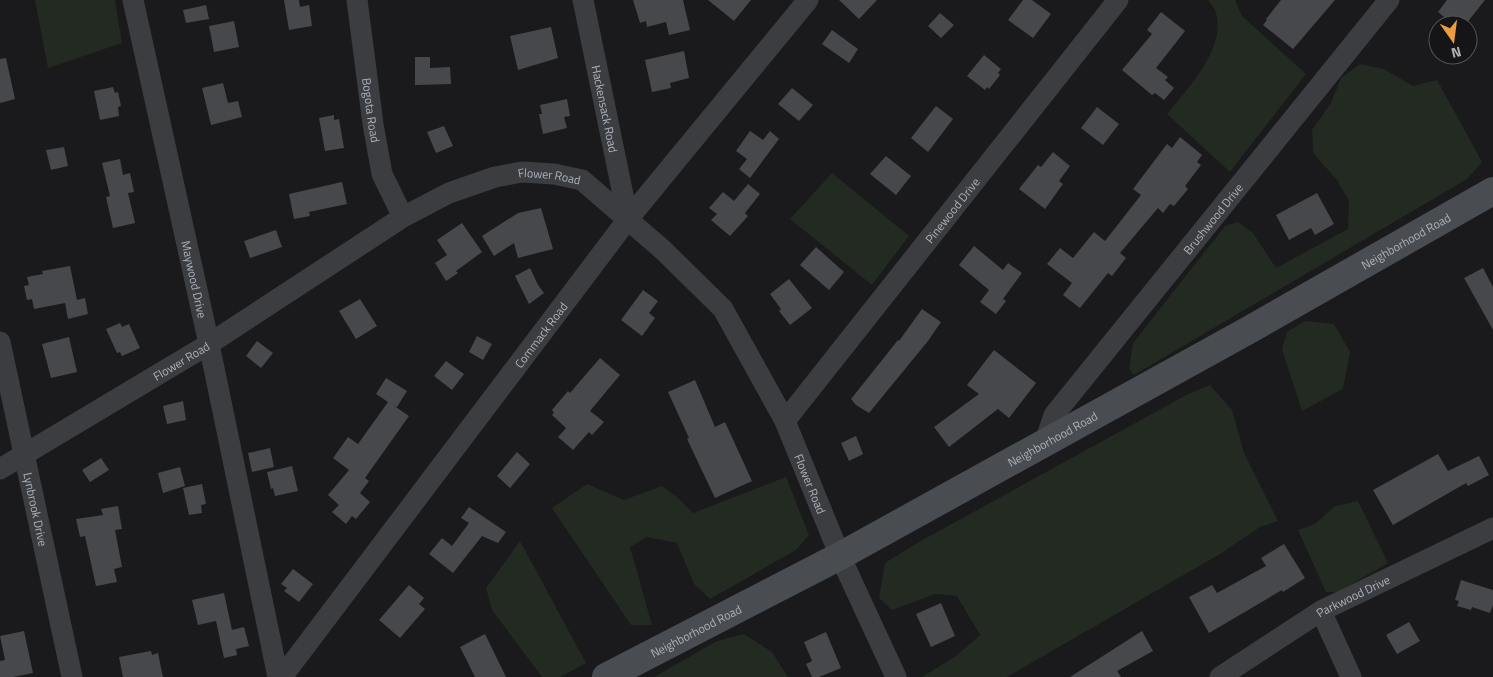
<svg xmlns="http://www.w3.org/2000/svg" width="1493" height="677" font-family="'Titillium Web',sans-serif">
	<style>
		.green { fill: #222a22 }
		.building { fill: #47484c }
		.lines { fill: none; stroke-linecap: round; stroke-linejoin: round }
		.street { stroke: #3b3d41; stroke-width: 21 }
		.secondary { stroke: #494c51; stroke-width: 28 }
		.labels { text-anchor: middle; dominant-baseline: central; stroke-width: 4.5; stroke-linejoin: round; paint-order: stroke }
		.street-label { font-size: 12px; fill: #adb3bb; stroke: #151517 }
	</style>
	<rect width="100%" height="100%" fill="#1a1a1c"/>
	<!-- green -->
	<path class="green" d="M35,0h80l7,43 -74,25z
		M1208,0h27l7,16 64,58 -76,98 -63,-58c21,-26 59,-65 49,-101 -1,-5 -5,-9 -8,-13z
		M1360,64l24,5 29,17 24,-6 45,82 -15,17 -333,196 -5,-7 4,-25 92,-117 13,-4 15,11 23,35 72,-39 1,-28 -12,-21 -24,-27 -1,-23 19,-27 10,-25z
		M832,173l77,63 -37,49 -82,-66z
		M1305,321l29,3 16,28 -7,37 -41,22 -20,-62 5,-17z
		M1210,385l22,25 12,43 34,68 -18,6 -40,27 -213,123h-85l34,-21 24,-21 -23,-39 -22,-2 -43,16 -13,-12 6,-35 32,-20 271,-149z
		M786,477l23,58 -13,15 -86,49 -16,-15 -17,-41 -30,-6 -17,10 22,78h-21l-79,-117 35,-24 37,16 38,-14 15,11 16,16z
		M1358,501l30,62 -50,29h-12l-28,-62 17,-6 20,-18z
		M520,541l66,122 -26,14h-18l-50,-67 -6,-22z
		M744,634l28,18 16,25h-134l63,-36z"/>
	<!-- building -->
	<path class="building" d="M284,0h15l1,7 9,-2 3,21 -23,4z
		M633,0h50l7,30 -21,5 -3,-13 -19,5 -1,-6 -6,2z
		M708,0h43l-17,21z
		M839,0h38l-18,19z
		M1023,0h9l19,14 -18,24 -25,-18z
		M1281,0h54l-42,49 -30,-24 4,-5 -1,-1z
		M1447,0h38l-19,24 -10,-7 -5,6 -13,-11z
		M206,5l3,14 -23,4 -3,-13z
		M1161,12l24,19 -29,37 12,9 -3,3 9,8 -10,12 -9,-7 -3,2 -30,-25 30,-36 -5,-4z
		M940,13l14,12 -13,13 -13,-12z
		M234,21l5,26 -25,5 -5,-26z
		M551,27l7,31 -40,12 -8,-34z
		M832,30l26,19 -9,14 -27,-19z
		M684,51l5,27 -19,5 1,5 -19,4 -7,-32z
		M984,55l17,14 -3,4 2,2 -11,14 -2,-2 -2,3 -18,-14z
		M415,57h15v11l20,-1 1,17 -36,1z
		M6,58l9,41 -15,4v-44z
		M223,83l5,20 10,-2 4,16 -31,8 -9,-37z
		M113,87l2,6 3,-1 3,14 -3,1 1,9 -19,4 -6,-29z
		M792,88l21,17 -14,16 -21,-17z
		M567,99l3,17 -6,1 3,11 -24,6 -4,-20h3l-2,-9z
		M936,106l17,13 -25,33 -17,-14z
		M1097,107l22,17 -16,21 -22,-17z
		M334,115v5l5,-1 5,29 -19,3 -6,-33z
		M444,126l9,20 -17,7 -9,-21z
		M750,131l13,9 7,-9 9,8 -29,39 -11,-9 8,-10 -11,-8z
		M1180,137l22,18 -5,7 4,3 -16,21 3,3 -14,17 -4,-2 -7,9 -5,-5 -38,45 6,5 -14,18 -4,-3 -28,35 -17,-13 9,-12 -25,-19 13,-16 13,10 21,-26 11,9 36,-46 -8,-6 34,-45 5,4z
		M64,147l4,19 -17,4 -5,-20z
		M1053,152l17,14 -11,15 4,3 -18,25 -26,-20 19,-24 3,2z
		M886,156l25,20 -15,19 -26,-21z
		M120,159l3,16 7,-2 4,19 -6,1 7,30 -22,5 -7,-31 4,-1 -8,-33z
		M342,182l5,22 -38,8 1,4 -16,3 -5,-25z
		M748,184l12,10 -15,19 3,3 -18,20 -19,-16 6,-6 -8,-6 14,-16 11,9z
		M1317,193l17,31 -19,11 -4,-7 -22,12 -13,-25z
		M541,208l12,41 -35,9 -4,-15 -20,13 -12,-20 36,-23z
		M462,223l20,29 -26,19 2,2 -12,8 -11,-18 12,-8 -10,-15z
		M276,230l6,17 -32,11 -6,-17z
		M974,246l29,24 5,-7 14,10 -19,26 3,2 -10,13 -16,-12 9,-12 -30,-25z
		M816,247l28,25 -15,18 -29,-25z
		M70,266l7,34 8,-2 3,16 -20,5 -3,-16 -31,6 -2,-10 -5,1 -3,-14 5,-1 -2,-8 16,-3 -1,-3z
		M530,268l8,17 6,8 -15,11 -14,-28z
		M1483,268l10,19v43l-29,-52z
		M789,279l23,29 -22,17 -11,-14 2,-2 -11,-15z
		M643,290l15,11 -9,12 6,5 -13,18 -21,-16z
		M360,299l17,27 -21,13 -17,-28z
		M922,309l19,13 -13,19 -59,72 -13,-8 -5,-6 47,-59 1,1z
		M120,323l2,4 7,-3 11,24 -18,8 -2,-4 -3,1 -11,-24z
		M477,336l15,8 -9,16 -14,-8z
		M69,337l8,35 -26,6 -9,-34z
		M257,341l16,12 -12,15 -15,-12z
		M994,350l42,33 -27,35 -11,-9 -49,38 -15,-20 45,-33 -12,-9z
		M600,358l20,17 -30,36 14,11 -12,13 -3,-3 -16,18 -15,-13 8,-9 -14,-13 2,-2 -2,-3 16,-19 2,2z
		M446,361l18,13 -12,16 -18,-14z
		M386,378l21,13 -10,16 -4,-2 16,11 -44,62 4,3 -9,12 10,9 -14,17 -4,-3 -6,8 -14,-12 7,-7 -11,-10 21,-25 -16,-12 15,-21 10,7 30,-42 -12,-8z
		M695,380l20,47 10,-5 27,59 -37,17 -28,-59 2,-1 -21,-46z
		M183,401l3,19 -19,4 -4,-18z
		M856,436l7,18 -14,7 -8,-18z
		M270,448l4,19 -22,5 -4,-19z
		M517,452l13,12 -20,24 -13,-12z
		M1438,454l10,17 31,-15 10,19 -21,11 -2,-3 -73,42 -20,-35z
		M101,458l8,12 -19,12 -8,-12z
		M292,466l6,25 -23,5 -2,-8 -2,1 -4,-17z
		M180,467l5,19 -22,7 -5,-20z
		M202,484l4,20 -5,1 1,8 -13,2 -6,-27z
		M118,506l4,23 -7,1 7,37 -8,2 3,13 -21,4 -11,-50 -5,1 -4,-18 27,-4 -2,-6z
		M469,507l37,25 -8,11 -16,-7 -29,37 -24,-19 13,-16 10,8 17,-23 -8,-5z
		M1284,544l21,34 -22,14 -1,-2 -73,43 -20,-36 23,-12 5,8 49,-27 -5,-8z
		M293,569l20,15 -14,18 -15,-11 3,-3 -6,-4z
		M1461,580l32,10v15l-3,8 -18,-6 -1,3 -14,-4 2,-5 -4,-1z
		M409,585l15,13 -5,6 6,5 -25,29 -21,-18z
		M224,593l8,37 12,-3 5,19 -13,3 1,6 -13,3 -8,-37 -18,4 -6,-25z
		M941,603l14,33 -24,11 -15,-33z
		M1409,622l11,19 -23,13 -11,-19z
		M24,631l9,42 -20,4h-13v-16l5,-1 -5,-24z
		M1142,631l11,20 -36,20 4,6h-51z
		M826,632l15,36 -22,9h-7l-6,-13 6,-3 -8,-19z
		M485,634l21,43h-31l-15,-30z
		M151,651l1,4 6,-2 5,24h-40l-4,-20z"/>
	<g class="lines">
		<!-- street -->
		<g class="street">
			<path id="s1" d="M133,0l76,344 69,333"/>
			<path id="s2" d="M357,0l16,124 9,50 21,43"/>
			<path id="s3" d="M583,0l45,219"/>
			<path id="s4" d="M0,342l72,335"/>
			<path id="s5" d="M785,421l333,-421"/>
			<path id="s6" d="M1045,442l9,-27 335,-415"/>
			<path id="s7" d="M0,469l209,-125 194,-127 46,-24 46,-16 27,-5 32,2 28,6 81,70 60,59 62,112 55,135 56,121"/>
			<path d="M1321,611l30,66"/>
			<path id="s8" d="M282,677l346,-458 180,-219"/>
			<path id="s9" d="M1220,677l101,-66 172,-83"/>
		</g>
		<!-- secondary -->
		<path class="secondary" id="s10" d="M606,677l234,-121 407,-225 246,-140"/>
	</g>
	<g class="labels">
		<!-- street labels -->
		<g class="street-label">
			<text stroke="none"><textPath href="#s3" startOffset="111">Hackensack Road</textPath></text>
			<text stroke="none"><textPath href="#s2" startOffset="111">Bogota Road</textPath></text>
			<text stroke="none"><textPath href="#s7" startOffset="631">Flower Road</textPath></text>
			<text stroke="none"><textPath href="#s5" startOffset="269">Pinewood Drive</textPath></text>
			<text stroke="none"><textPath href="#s6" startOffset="281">Brushwood Drive</textPath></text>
			<text stroke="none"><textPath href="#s10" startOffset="911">Neighborhood Road</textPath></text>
			<text stroke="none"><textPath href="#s1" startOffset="286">Maywood Drive</textPath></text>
			<text stroke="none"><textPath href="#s8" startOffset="429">Commack Road</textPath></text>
			<text stroke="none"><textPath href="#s7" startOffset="211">Flower Road</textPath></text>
			<text stroke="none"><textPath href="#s10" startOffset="506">Neighborhood Road</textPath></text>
			<text stroke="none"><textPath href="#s7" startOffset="1051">Flower Road</textPath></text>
			<text stroke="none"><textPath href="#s4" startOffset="171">Lynbrook Drive</textPath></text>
			<text stroke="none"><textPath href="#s9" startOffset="156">Parkwood Drive</textPath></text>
			<text stroke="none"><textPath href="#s10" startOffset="101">Neighborhood Road</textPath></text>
		</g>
	</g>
	<!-- north arrow -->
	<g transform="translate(1453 40) rotate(166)"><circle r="24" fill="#151517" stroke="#525459"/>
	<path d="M0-4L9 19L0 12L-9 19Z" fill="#eb9c43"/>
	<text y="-8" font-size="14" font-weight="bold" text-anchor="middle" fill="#adb3bb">N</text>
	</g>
</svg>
